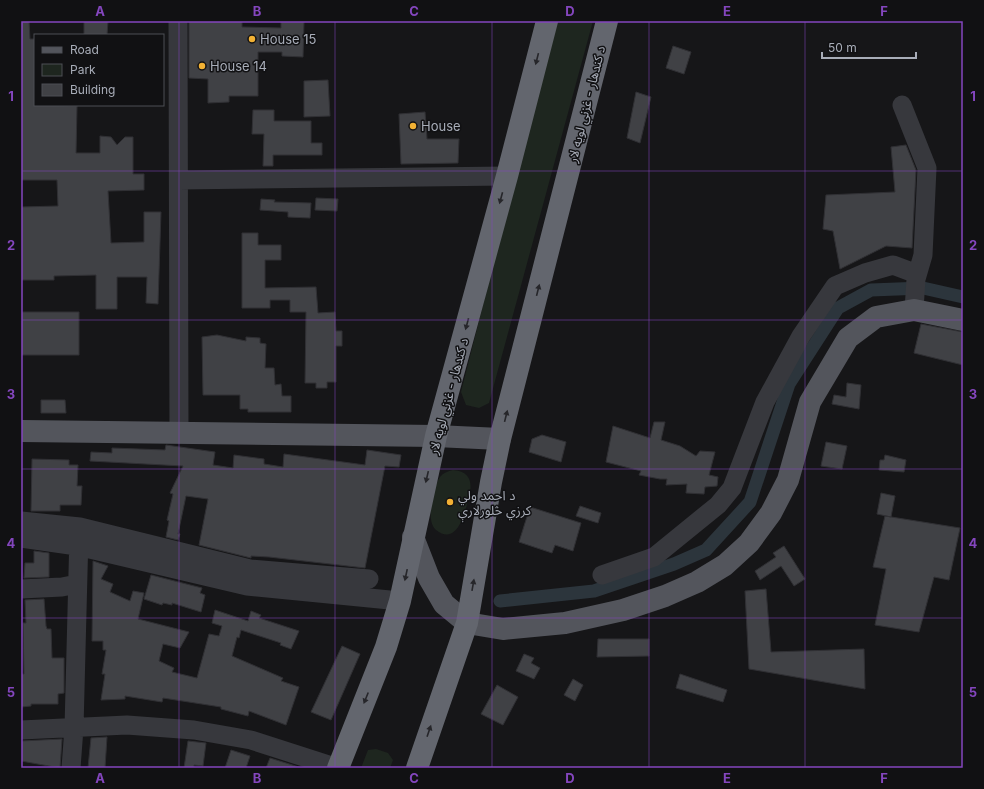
<svg xmlns="http://www.w3.org/2000/svg" width="984" height="789" font-family="Inter,'Noto Sans Arabic',sans-serif">
	<style>
		.green { fill: #1e261f }
		.lines { fill: none; stroke-linecap: round; stroke-linejoin: round }
		.canal { stroke: #2c353c; stroke-width: 13 }
		.building { fill: #404145; stroke: #303034 }
		.minor { stroke: #37383d; stroke-width: 19 }
		.major { stroke: #53555c; stroke-width: 22 }
		.highway { stroke: #63666e; stroke-width: 22 }
		.oneway { fill: #26262a }
		.grid { fill: none; stroke: #8446be; stroke-width: 1; stroke-opacity: 0.55 }
		.poi-dot { fill: #f2b134; stroke: #111113; stroke-width: 1.5 }
		.labels { text-anchor: middle; dominant-baseline: central; stroke-width: 3; stroke-linejoin: round; paint-order: stroke }
		.poi-label { font-size: 13px; fill: #a8adb8; stroke: #111113; text-anchor: start }
		.street-label { font-size: 13px; fill: #a8adb8; stroke: #111113 }
		.neatline { fill: none; stroke: #8446be; stroke-width: 1.5 }
		.grid-label { font-size: 13px; text-anchor: middle; font-weight: bold; fill: #8446be }
	</style>
	<rect width="100%" height="100%" fill="#161618"/>
	<!-- green -->
	<path class="green" d="M555,21h38l-104,382 -10,5 -13,-3 -5,-13z
		M453,470c24,2 18,22 13,38 -4,14 -12,36 -30,22 -11,-9 -3,-43 4,-53 3,-4 8,-6 13,-7z
		M376,749l12,4 5,7 -3,8h-29l7,-18z"/>
	<g class="lines">
		<!-- canal -->
		<path class="canal" d="M500,601l94,-10 80,-27 32,-14 44,-48 39,-118 49,-76 33,-18 52,-2 40,9"/>
	</g>
	<!-- building -->
	<path class="building" d="M21,21h8l1,18h5v66l42,1 -1,47h24v-17l11,1 6,8 8,-8h8v37h11v16l-36,1 3,52 33,-1v-30h17l-3,92 -12,-1 1,-26h-30v32h-21v-34l-42,1v4h-33v-73l37,-1 -1,-26h-36z
		M84,21h24l-1,14h-23z
		M189,21h53v6l39,1v-6h23l-1,35 -21,-1v-4h-24v44h-29v6l-21,1v-24l-19,-1z
		M673,46l18,6 -7,22 -18,-6z
		M328,80l2,36 -26,1v-36z
		M636,92l15,5 -11,46 -13,-5z
		M253,110h21v11h37v22h11v12h-49v11h-10l1,-32h-12z
		M425,112l2,27h32l-1,24 -57,1 -2,-50z
		M906,145l10,25 -4,78 -26,-2 -46,23 -7,-38 -10,-2 3,-34 69,-3 -4,-45z
		M316,198l22,1 -1,12 -22,-1z
		M261,199l14,1 -1,2 37,1 -1,15 -22,-1v-5l-28,-2z
		M242,233h16v12h23v15h-16v28l51,-1 2,26 17,-1 1,19h6v15h-6v36h-9v6h-11v-5h-11l1,-71h-16v-12h-20v8h-28z
		M21,312h58v43h-58z
		M921,324l42,8v33l-49,-12z
		M217,335l29,6v-4l14,1v5l6,1 -1,24h9l1,17 6,-1 1,12h9v16h-43v-3h-8v-14h-37l-1,-58z
		M847,383l14,2 -2,24 -27,-5 2,-9 12,2z
		M41,400h24l1,13h-25z
		M654,422h11l-4,18 19,6 16,10 4,-5 15,1 -6,23 9,2 -1,9 -12,1 -1,7 -18,-1 1,-9 -21,1 1,-6h-7l-21,-4 2,-4 -35,-9 7,-36 37,12z
		M542,435l24,7 -5,20 -32,-10 3,-13z
		M826,442l21,4 -5,23 -21,-3z
		M166,445l49,7 -2,13 20,3 1,-13 30,4v5l19,3 1,-13 81,11 2,-15 34,5 -2,12 -14,-1 -20,102 -96,-11 -18,-1v2l-52,-13 9,-46 -22,-3 -8,38h2l-2,6 -12,-3 3,-16 -2,-1 6,-26 -3,-1 13,-27 -93,-5 1,-9 21,1v-5l53,2z
		M885,455l21,5 -2,12 -25,-2 1,-10h4z
		M32,459l37,1v5h9l-1,21h5l-1,19h-21v6h-29z
		M881,493l14,3 -4,21 -14,-3z
		M580,506l21,7 -3,10 -22,-7z
		M530,507l51,16 -8,28 -18,-6 -3,8 -33,-11z
		M885,516l75,12 -11,52 -15,-3 -15,55 -44,-7 11,-56 -13,-2z
		M784,546l21,33 -11,7 -13,-20 -21,14 -5,-9 21,-14 -3,-4z
		M34,551l15,2v24l-25,1 1,-15h9z
		M93,561l15,5 -7,13 12,5 -3,8 20,9 3,-10 11,2 -6,26 51,13 -9,16 -17,-4 -4,17 15,7 -2,4 25,6 12,-44 10,2 3,-10 -10,-3 3,-13 33,11 3,-10 10,4 -2,3 40,13 -8,18 -11,-4 1,-2 -40,-13 -2,8 -2,-1 -5,19 51,22 -2,3 18,6 -13,38 -37,-14 -1,5 -27,-7v-2l-58,-9 -1,4 -37,-6v3l-24,1 4,-26h-3l4,-24h-3v-9h-11z
		M151,575l51,13 -2,5 5,2 -4,17 -29,-9v2l-9,-2 -1,2 -18,-6z
		M766,589l5,63 93,-3 1,40 -116,-20 -4,-78z
		M44,599l2,27 1,3h4l1,29h12v35l-6,1v10h-27v2l-10,1v-33h3l-1,-51h3l-1,-23z
		M598,639h51v17l-52,1z
		M342,646l18,8 -29,66 -20,-8z
		M524,654l10,4 -3,5 9,5 -6,11 -18,-8z
		M680,674l47,16 -4,12 -47,-14z
		M573,679l10,6 -8,16 -11,-6z
		M497,685l21,12 -15,28 -22,-11z
		M107,737l-2,31h-17l3,-30z
		M62,739l-2,29 -39,-7v-20z
		M188,741l18,2 -3,23 -9,-1v3h-10z
		M231,750l19,6 -4,12h-21z
		M270,758l32,10h-36z"/>
	<g class="lines">
		<!-- minor -->
		<path class="minor" d="M178,21l1,411
			M902,105l25,63 -4,87 -7,24 -2,31
			M179,180l328,-4
			M21,521l59,6 170,42 119,10
			M21,538l56,8 170,40 153,15
			M602,575l52,-18 64,-52 14,-17 33,-86 36,-66 34,-50 30,-13 28,-8 24,9
			M21,589l41,-2 15,-3
			M21,730l106,-5 67,5 57,10 87,28
			M71,768l3,-40 5,-194"/>
		<!-- major -->
		<path class="major" d="M21,431l415,5 64,3
			M413,537l16,41 15,26 23,19 36,6 62,-6 58,-13 42,-14 32,-14 28,-17 24,-22 22,-30 17,-33 22,-78 38,-64 28,-21 38,-7 49,10"/>
		<!-- highway -->
		<path class="highway" d="M338,768l48,-121 14,-46 36,-165 71,-260 40,-155
			M417,768l50,-145 24,-141 9,-43 107,-418"/>
	</g>
	<!-- one-way arrows -->
	<defs><path id="oneway-solid" d="M-6-.8H1V-3.2L6.5 0L1 3.2V.8H-6Z"/></defs>
	<g class="oneway">
		<use href="#oneway-solid" transform="translate(537 59) rotate(104)"/>
		<use href="#oneway-solid" transform="translate(501 198) rotate(105)"/>
		<use href="#oneway-solid" transform="translate(538 290) rotate(-76)"/>
		<use href="#oneway-solid" transform="translate(467 324) rotate(105)"/>
		<use href="#oneway-solid" transform="translate(506 416) rotate(-76)"/>
		<use href="#oneway-solid" transform="translate(427 477) rotate(103)"/>
		<use href="#oneway-solid" transform="translate(406 575) rotate(102)"/>
		<use href="#oneway-solid" transform="translate(473 585) rotate(-80)"/>
		<use href="#oneway-solid" transform="translate(366 698) rotate(112)"/>
		<use href="#oneway-solid" transform="translate(429 731) rotate(-71)"/>
	</g>
	<!-- grid -->
	<path class="grid" d="M179,21v747M335,21v747M492,21v747M649,21v747M805,21v747M21,171h942M21,320h942M21,469h942M21,618h942"/>
	<!-- markers -->
	<g class="poi-dot">
		<circle cx="252" cy="39" r="4"/>
		<circle cx="202" cy="66" r="4"/>
		<circle cx="413" cy="126" r="4"/>
		<circle cx="450" cy="502" r="4"/>
	</g>
	<g class="labels">
		<!-- poi labels -->
		<g class="poi-label">
			<text x="260" y="39">House 15</text>
			<text x="210" y="66">House 14</text>
			<text x="421" y="126">House</text>
			<text x="458" y="495">د احمد ولي<tspan x="458" dy="15">کرزي څلورلارې</tspan></text>
		</g>
		<!-- street labels -->
		<g class="street-label">
			<text transform="translate(586 104) rotate(-76)">د کندهار - غزني لويه لار</text>
			<text transform="translate(448 396) rotate(-75)">د کندهار - غزني لويه لار</text>
		</g>
	</g>
	<!-- border -->
	<rect width="984" height="789" fill="none" stroke="#111113" stroke-width="44"/>
	<!-- legend -->
	<rect x="34" y="34" width="130" height="72" fill="#111113" stroke="#4d4f55"/>
	<rect x="42" y="47" width="20" height="6" fill="#53555c" stroke="#4d4f55"/>
	<text x="70" y="54" font-size="12" fill="#a8adb8">Road</text>
	<rect x="42" y="64" width="20" height="12" fill="#1e261f" stroke="#4d4f55"/>
	<text x="70" y="74" font-size="12" fill="#a8adb8">Park</text>
	<rect x="42" y="84" width="20" height="12" fill="#404145" stroke="#4d4f55"/>
	<text x="70" y="94" font-size="12" fill="#a8adb8">Building</text>
	<!-- scale -->
	<path d="M822 52v6h94v-6" fill="none" stroke="#a8adb8" stroke-width="2"/>
	<text x="828" y="52" font-size="12" fill="#a8adb8" stroke="#111113" stroke-width="3" paint-order="stroke">50 m</text>
	<rect x="22" y="22" width="940" height="745" class="neatline"/>
	<g class="grid-label">
		<text x="100" y="16">A</text>
		<text x="257" y="16">B</text>
		<text x="414" y="16">C</text>
		<text x="570" y="16">D</text>
		<text x="727" y="16">E</text>
		<text x="884" y="16">F</text>
		<text x="11" y="101">1</text>
		<text x="973" y="101">1</text>
		<text x="11" y="250">2</text>
		<text x="973" y="250">2</text>
		<text x="11" y="399">3</text>
		<text x="973" y="399">3</text>
		<text x="11" y="548">4</text>
		<text x="973" y="548">4</text>
		<text x="11" y="697">5</text>
		<text x="973" y="697">5</text>
		<text x="100" y="783">A</text>
		<text x="257" y="783">B</text>
		<text x="414" y="783">C</text>
		<text x="570" y="783">D</text>
		<text x="727" y="783">E</text>
		<text x="884" y="783">F</text>
	</g>
</svg>
